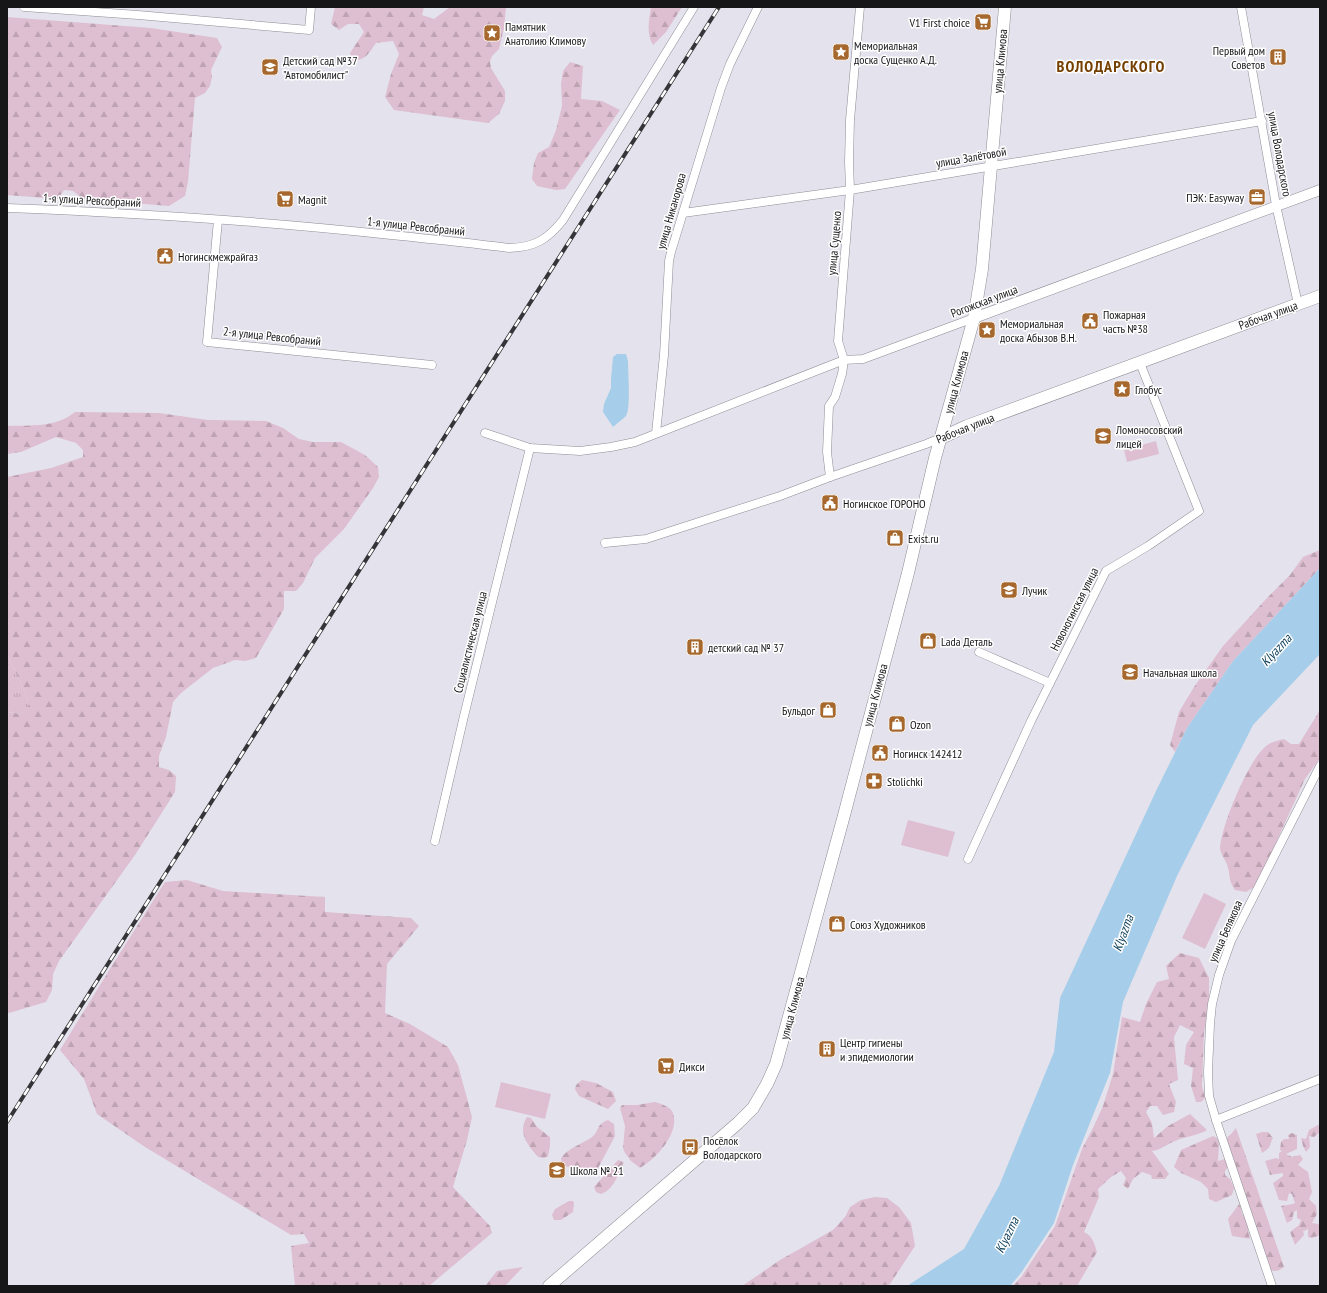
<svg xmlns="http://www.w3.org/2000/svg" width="1327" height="1293" viewBox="0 0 1327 1293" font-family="'PT Sans Narrow',sans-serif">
<defs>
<pattern id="grass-tufts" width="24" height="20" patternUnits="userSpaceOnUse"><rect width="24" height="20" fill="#debed1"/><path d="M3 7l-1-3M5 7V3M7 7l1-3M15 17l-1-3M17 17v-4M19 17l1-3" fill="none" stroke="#bea3b3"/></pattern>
<pattern id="forest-firs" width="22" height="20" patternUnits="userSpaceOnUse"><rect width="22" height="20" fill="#debed1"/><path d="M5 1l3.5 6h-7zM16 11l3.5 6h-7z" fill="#bea3b3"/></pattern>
</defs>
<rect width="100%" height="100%" fill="#e4e3ed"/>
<path fill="url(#grass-tufts)" d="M7 654C14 671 24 686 29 704L22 714 7 712Z"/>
<g fill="url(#forest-firs)">
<path d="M335 7H424L422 15 434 19 450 7H506L504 28 499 49 492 56 490 61 491 68 505 91V101L499 114 488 123 394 110 385 97 391 74 399 54 393 41 376 43C369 53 366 60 352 61L350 53 364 32 359 24H348L339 30 331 24Z"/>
<path d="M651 7H682L666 32 653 45C646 34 649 20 651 7Z"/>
<polygon points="7,17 151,28 217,38 222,47 211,70 212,77 210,86 205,93 195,98 188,182 185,196 169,206 83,199 73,191 64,190 58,199 7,195"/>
<polygon points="570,62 583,66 581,99 602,101 620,110 565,189 556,190 537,186 532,179 534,163 538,153 549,147 556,130 562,106 561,84 563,71"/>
<path d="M75 412 159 413 208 420 266 421 283 428 299 439 313 442H341L365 455 378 467 379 477 373 488 344 529 315 558 303 583 296 591H284V609L256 658 245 661 235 660 213 668 181 693 173 702 166 737 159 756V767L169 770 176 776 175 792 135 855 59 961 53 974 52 990 46 1002 9 1013 7 1012V712L22 714 29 704C24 686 14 671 7 654V477L51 468 83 457V450L76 443 56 437 21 452 7 454V426C31 425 55 428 75 412Z"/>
<polygon points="1320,550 1320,568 1233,661 1187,728 1175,752 1170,745 1179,712 1194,687 1223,646 1266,599 1290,575 1303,557"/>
<path d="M1320 710V758L1305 779 1256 886 1246 892 1235 890C1228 879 1231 879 1228 868 1227 861 1220 854 1220 848 1222 824 1246 767 1262 750 1268 743 1275 741 1284 739L1291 744H1299Z"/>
<polygon points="187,880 223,891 325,897 325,912 411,918 419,926 387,964 385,1013 410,1024 448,1047 458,1065 472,1117 467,1140 453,1187 490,1226 492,1233 429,1286 295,1286 291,1246 309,1243 304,1234 291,1235 145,1147 97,1114 84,1079 60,1050 113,964 165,882"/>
<path d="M1180 953 1199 958 1209 978V1000L1204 1033 1202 1086 1205 1098 1201 1102H1196L1191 1086 1193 1068 1184 1064 1186 1045 1194 1032 1180 1025 1174 1037 1178 1080 1169 1084 1176 1102 1174 1112 1163 1115 1157 1106H1150L1146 1112 1152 1123 1154 1138 1168 1126 1190 1114 1207 1130C1197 1136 1186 1136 1175 1141 1165 1145 1163 1149 1152 1151L1169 1174 1165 1179H1152L1151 1175 1142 1172 1133 1179 1128 1189 1123 1185 1126 1178 1121 1171 1111 1177 1098 1189 1099 1197 1084 1232C1093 1236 1094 1243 1097 1252L1077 1286H1013L1022 1276 1055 1226 1082 1149 1093 1128 1103 1106 1113 1074 1122 1017 1140 1022 1146 1004 1157 982 1169 979 1166 966Z"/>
<polygon points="582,1080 596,1083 613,1092 616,1101 608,1109 579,1096 575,1089 576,1085"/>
<path d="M655 1102C661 1104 670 1106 673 1113 680 1133 656 1159 640 1168L631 1161 625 1153 623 1148 625 1126 620 1108 622 1105H637Z"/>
<path d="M527 1117 531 1118 537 1127 550 1137V1146L548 1156 544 1158 538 1157C528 1145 517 1133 527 1117Z"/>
<path d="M608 1120 614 1124 615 1136 596 1172 591 1174 562 1165 561 1158C569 1147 581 1145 592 1137 599 1132 596 1124 608 1120Z"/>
<polygon points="1320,1124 1320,1132 1314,1137 1309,1136 1310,1147 1306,1152 1303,1146 1301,1138 1306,1139 1309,1130"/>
<path d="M1236 1128 1282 1261 1284 1267C1279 1271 1275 1272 1270 1270L1225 1140 1232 1133Z"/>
<path d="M1262 1132H1268L1273 1138C1268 1147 1273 1146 1262 1153L1256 1134Z"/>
<polygon points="1292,1133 1297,1135 1297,1149 1286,1154 1292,1157 1300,1155 1303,1159 1298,1165 1308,1172 1312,1192 1309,1199 1316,1206 1317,1214 1312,1223 1318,1224 1320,1225 1320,1235 1312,1238 1308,1237 1308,1229 1304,1231 1303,1230 1304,1235 1295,1245 1290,1232 1299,1225 1301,1220 1297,1218 1297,1210 1294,1212 1292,1220 1287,1223 1281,1206 1293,1204 1295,1203 1292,1194 1289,1193 1287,1201 1279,1200 1273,1183 1283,1176 1283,1173 1270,1175 1265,1161 1276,1158 1279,1159 1279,1153 1282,1151 1280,1150 1281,1142 1284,1139 1289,1139 1288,1135"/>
<polygon points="1213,1136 1217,1138 1219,1144 1218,1161 1225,1159 1228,1167 1225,1171 1225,1175 1230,1179 1234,1188 1232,1195 1216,1202 1209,1199 1208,1189 1201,1182 1181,1173 1174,1167 1181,1150"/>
<path d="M618 1160 624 1162C618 1174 614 1190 601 1194L596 1192 594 1187Z"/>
<polygon points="875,1197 887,1198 899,1207 911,1223 915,1246 890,1284 887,1286 742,1286 780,1260 833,1230 845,1217 850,1207 861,1200"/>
<polygon points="569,1201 573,1201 574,1203 573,1212 561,1220 554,1220 552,1215 555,1209"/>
<polygon points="1240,1203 1242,1214 1246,1217 1248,1224 1248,1231 1250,1239 1232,1236 1228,1219"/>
<polygon points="523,1267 505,1286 485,1286 497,1271"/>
</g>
<g fill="#debed1">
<polygon points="1156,441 1159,454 1127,462 1124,450"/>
<polygon points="908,820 955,832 948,857 901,845"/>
<polygon points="1204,893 1226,904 1205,949 1182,938"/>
<polygon points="501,1082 551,1094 545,1119 495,1107"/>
</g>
<g fill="#a6cde9">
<path d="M617 354H626L628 361C628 372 631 409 626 416 622 420 617 423 613 427L603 412 604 404 611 388V379L613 357Z"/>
<polygon points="1320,568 1320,654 1253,725 1177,876 1123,1002 1110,1073 1073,1165 1054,1223 1021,1273 1010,1286 907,1286 964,1249 999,1186 1054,1052 1060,998 1156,791 1187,728 1233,661"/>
</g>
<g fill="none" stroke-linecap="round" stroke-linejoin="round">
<defs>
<g id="minor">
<polyline points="24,7 138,15 309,30 311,7"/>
<polyline points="1241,7 1276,205 1298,304"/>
<path d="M7 208C135 213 264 221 391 235 431 239 470 243 509 248 535 247 547 240 563 220L694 7"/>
<polyline points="683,213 850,190 1262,121"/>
<polyline points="218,220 207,342 432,365"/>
<polyline points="485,433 530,448 580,451 611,447 635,442 844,360 863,359 974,318"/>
<polyline points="656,433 664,355 669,261 671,252 721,88 730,64 758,7"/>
<polyline points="830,477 827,452 829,406 835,397 842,374 844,360 838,341 850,190 849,162 850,120 860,7"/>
<polyline points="605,543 646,539 780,496 830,477 926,444 941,438"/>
<polyline points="979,652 1050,683"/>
<polyline points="435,841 464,716 530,448"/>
<polyline points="968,859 1031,721 1106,571 1148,546 1199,511 1140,363"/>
<polyline points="1216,1120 1320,1079"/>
<polyline points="1272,1286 1216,1120 1209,1096 1208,1072 1210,1024 1212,1004 1219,975 1231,941 1320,766"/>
</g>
<polyline id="tertiary" points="974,318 1320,190"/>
<g id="secondary">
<polyline points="941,438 967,426 1320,296"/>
<polyline points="549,1286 738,1123 753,1108 767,1084 776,1064 843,819 908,573 935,458 974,318 982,269 1005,7"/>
</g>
</defs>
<use href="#minor" stroke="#8d8c95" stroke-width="9"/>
<use href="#tertiary" stroke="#8d8c95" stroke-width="11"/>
<use href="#secondary" stroke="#8d8c95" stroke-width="13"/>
<use href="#minor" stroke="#fff" stroke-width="8"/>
<use href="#tertiary" stroke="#fff" stroke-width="10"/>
<use href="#secondary" stroke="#fff" stroke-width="12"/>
<defs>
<polyline id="rail" points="7,1122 719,7"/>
</defs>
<use href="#rail" stroke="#353539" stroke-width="4"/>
<use href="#rail" stroke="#fff" stroke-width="2.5" stroke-dasharray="8" stroke-linecap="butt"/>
</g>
<defs>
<symbol id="supermarket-square" viewBox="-11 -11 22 22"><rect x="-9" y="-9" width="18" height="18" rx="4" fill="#a6682d" stroke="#fff"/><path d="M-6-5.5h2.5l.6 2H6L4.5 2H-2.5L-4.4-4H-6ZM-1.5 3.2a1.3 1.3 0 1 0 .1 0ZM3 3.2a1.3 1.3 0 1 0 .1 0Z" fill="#fff"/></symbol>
<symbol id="sight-square" viewBox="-11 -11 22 22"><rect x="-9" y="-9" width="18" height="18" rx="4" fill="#a6682d" stroke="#fff"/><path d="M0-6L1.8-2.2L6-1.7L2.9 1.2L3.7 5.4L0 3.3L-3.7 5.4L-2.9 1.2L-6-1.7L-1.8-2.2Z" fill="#fff"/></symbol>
<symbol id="building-square" viewBox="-11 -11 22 22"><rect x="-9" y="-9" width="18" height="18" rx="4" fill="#a6682d" stroke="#fff"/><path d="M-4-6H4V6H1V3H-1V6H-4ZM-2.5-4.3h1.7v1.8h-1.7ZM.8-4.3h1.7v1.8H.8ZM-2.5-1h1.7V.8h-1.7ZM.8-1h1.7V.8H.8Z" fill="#fff"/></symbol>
<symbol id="school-square" viewBox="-11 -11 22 22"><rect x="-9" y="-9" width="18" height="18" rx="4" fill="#a6682d" stroke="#fff"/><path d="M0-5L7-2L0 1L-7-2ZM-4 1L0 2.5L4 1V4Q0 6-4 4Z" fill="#fff"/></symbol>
<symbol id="office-square" viewBox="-11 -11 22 22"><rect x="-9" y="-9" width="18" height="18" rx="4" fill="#a6682d" stroke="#fff"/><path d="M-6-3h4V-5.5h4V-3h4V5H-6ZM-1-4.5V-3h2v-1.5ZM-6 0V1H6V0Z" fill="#fff"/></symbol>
<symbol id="civic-square" viewBox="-11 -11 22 22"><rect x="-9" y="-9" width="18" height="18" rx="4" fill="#a6682d" stroke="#fff"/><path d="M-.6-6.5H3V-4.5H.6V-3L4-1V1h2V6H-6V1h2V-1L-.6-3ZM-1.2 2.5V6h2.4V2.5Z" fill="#fff"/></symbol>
<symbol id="shop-square" viewBox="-11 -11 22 22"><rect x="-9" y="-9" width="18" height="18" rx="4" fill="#a6682d" stroke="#fff"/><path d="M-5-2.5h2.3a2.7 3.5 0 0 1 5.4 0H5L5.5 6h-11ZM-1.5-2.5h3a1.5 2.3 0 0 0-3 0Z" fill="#fff"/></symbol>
<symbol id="pharmacy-square" viewBox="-11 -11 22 22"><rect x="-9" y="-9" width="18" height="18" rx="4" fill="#a6682d" stroke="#fff"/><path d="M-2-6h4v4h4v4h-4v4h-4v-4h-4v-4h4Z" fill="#fff"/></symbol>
<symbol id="bus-square" viewBox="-11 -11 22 22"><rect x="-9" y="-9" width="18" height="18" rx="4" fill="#a6682d" stroke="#fff"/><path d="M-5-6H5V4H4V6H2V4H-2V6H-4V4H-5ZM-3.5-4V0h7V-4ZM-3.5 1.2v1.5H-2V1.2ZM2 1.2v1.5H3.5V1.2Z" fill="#fff"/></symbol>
</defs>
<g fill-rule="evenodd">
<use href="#supermarket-square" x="973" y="12" width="20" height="20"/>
<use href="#sight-square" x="482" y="23" width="20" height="20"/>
<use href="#sight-square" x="831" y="42" width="20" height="20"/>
<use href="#building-square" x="1268" y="47" width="20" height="20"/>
<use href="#school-square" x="260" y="57" width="20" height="20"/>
<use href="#office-square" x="1247" y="187" width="20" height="20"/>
<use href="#supermarket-square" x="275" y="189" width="20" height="20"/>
<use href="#civic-square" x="155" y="246" width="20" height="20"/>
<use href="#civic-square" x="1080" y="311" width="20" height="20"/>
<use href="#sight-square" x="977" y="320" width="20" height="20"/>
<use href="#sight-square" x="1112" y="379" width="20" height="20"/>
<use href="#school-square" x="1093" y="426" width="20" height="20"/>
<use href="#civic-square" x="820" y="493" width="20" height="20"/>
<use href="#shop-square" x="885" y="528" width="20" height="20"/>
<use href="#school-square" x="999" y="580" width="20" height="20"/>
<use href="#shop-square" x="918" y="631" width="20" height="20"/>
<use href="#building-square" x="685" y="637" width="20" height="20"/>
<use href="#school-square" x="1120" y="662" width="20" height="20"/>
<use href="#shop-square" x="818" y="700" width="20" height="20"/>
<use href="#shop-square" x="887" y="714" width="20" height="20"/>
<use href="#civic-square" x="870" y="743" width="20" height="20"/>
<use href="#pharmacy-square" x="864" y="771" width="20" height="20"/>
<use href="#shop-square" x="827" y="914" width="20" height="20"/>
<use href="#building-square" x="817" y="1039" width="20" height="20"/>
<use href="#supermarket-square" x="656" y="1056" width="20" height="20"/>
<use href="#bus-square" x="680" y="1137" width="20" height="20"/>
<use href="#school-square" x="547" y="1160" width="20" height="20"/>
</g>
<g text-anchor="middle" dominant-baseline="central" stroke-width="3" stroke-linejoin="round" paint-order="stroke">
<g font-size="12" fill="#161619" stroke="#fff" text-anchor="start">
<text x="970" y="22" text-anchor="end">V1 First choice</text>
<text x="505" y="26">Памятник<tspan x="505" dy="14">Анатолию Климову</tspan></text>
<text x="854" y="45">Мемориальная<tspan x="854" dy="14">доска Сущенко А.Д.</tspan></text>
<text x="1265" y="50" text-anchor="end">Первый дом<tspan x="1265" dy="14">Советов</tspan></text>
<text x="283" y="60">Детский сад №37<tspan x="283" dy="14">"Автомобилист"</tspan></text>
<text x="1244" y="197" text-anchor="end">ПЭК: Easyway</text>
<text x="298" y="199">Magnit</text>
<text x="178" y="256">Ногинскмежрайгаз</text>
<text x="1103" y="314">Пожарная<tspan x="1103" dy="14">часть №38</tspan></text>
<text x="1000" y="323">Мемориальная<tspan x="1000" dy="14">доска Абызов В.Н.</tspan></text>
<text x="1135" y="389">Глобус</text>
<text x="1116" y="429">Ломоносовский<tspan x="1116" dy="14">лицей</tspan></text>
<text x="843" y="503">Ногинское ГОРОНО</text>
<text x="908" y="538">Exist.ru</text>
<text x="1022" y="590">Лучик</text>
<text x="941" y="641">Lada Деталь</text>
<text x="708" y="647">детский сад № 37</text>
<text x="1143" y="672">Начальная школа</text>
<text x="815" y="710" text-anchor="end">Бульдог</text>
<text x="910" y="724">Ozon</text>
<text x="893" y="753">Ногинск 142412</text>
<text x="887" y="781">Stolichki</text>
<text x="850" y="924">Союз Художников</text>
<text x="840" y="1042">Центр гигиены<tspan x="840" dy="14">и эпидемиологии</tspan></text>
<text x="679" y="1066">Дикси</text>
<text x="703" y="1140">Посёлок<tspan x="703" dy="14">Володарского</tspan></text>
<text x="570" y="1170">Школа № 21</text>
</g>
<g font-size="12" fill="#161619" stroke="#fff">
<text transform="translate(1000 61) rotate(-85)">улица Климова</text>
<text transform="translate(1280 154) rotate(80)">улица Володарского</text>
<text transform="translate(971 157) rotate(-10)">улица Залётовой</text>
<text transform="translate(92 200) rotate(3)">1-я улица Ревсобраний</text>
<text transform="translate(671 211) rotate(-74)">улица Никанорова</text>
<text transform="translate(416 226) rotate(6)">1-я улица Ревсобраний</text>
<text transform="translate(834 243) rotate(-85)">улица Сущенко</text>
<text transform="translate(984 301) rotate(-21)">Рогожская улица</text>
<text transform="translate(1268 315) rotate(-20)">Рабочая улица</text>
<text transform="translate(272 336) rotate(6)">2-я улица Ревсобраний</text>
<text transform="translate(956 382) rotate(-75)">улица Климова</text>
<text transform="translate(965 428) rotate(-22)">Рабочая улица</text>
<text transform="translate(1074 609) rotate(-63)">Новоногинская улица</text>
<text transform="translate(470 642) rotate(-76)">Социалистическая улица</text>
<text transform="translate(875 695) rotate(-75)">улица Климова</text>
<text transform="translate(1225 931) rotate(-66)">улица Белякова</text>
<text transform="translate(792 1008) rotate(-75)">улица Климова</text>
</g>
<g font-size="13" font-style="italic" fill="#0f405c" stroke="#fff">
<text transform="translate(1276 650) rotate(-47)">Klyazma</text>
<text transform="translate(1123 933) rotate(-70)">Klyazma</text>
<text transform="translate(1007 1235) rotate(-64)">Klyazma</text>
</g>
<g font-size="16" font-weight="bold" letter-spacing="1" fill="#753f00" stroke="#fff">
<text x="1111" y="66">ВОЛОДАРСКОГО</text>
</g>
</g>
<rect width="1327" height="1293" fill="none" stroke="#161619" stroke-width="16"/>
</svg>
